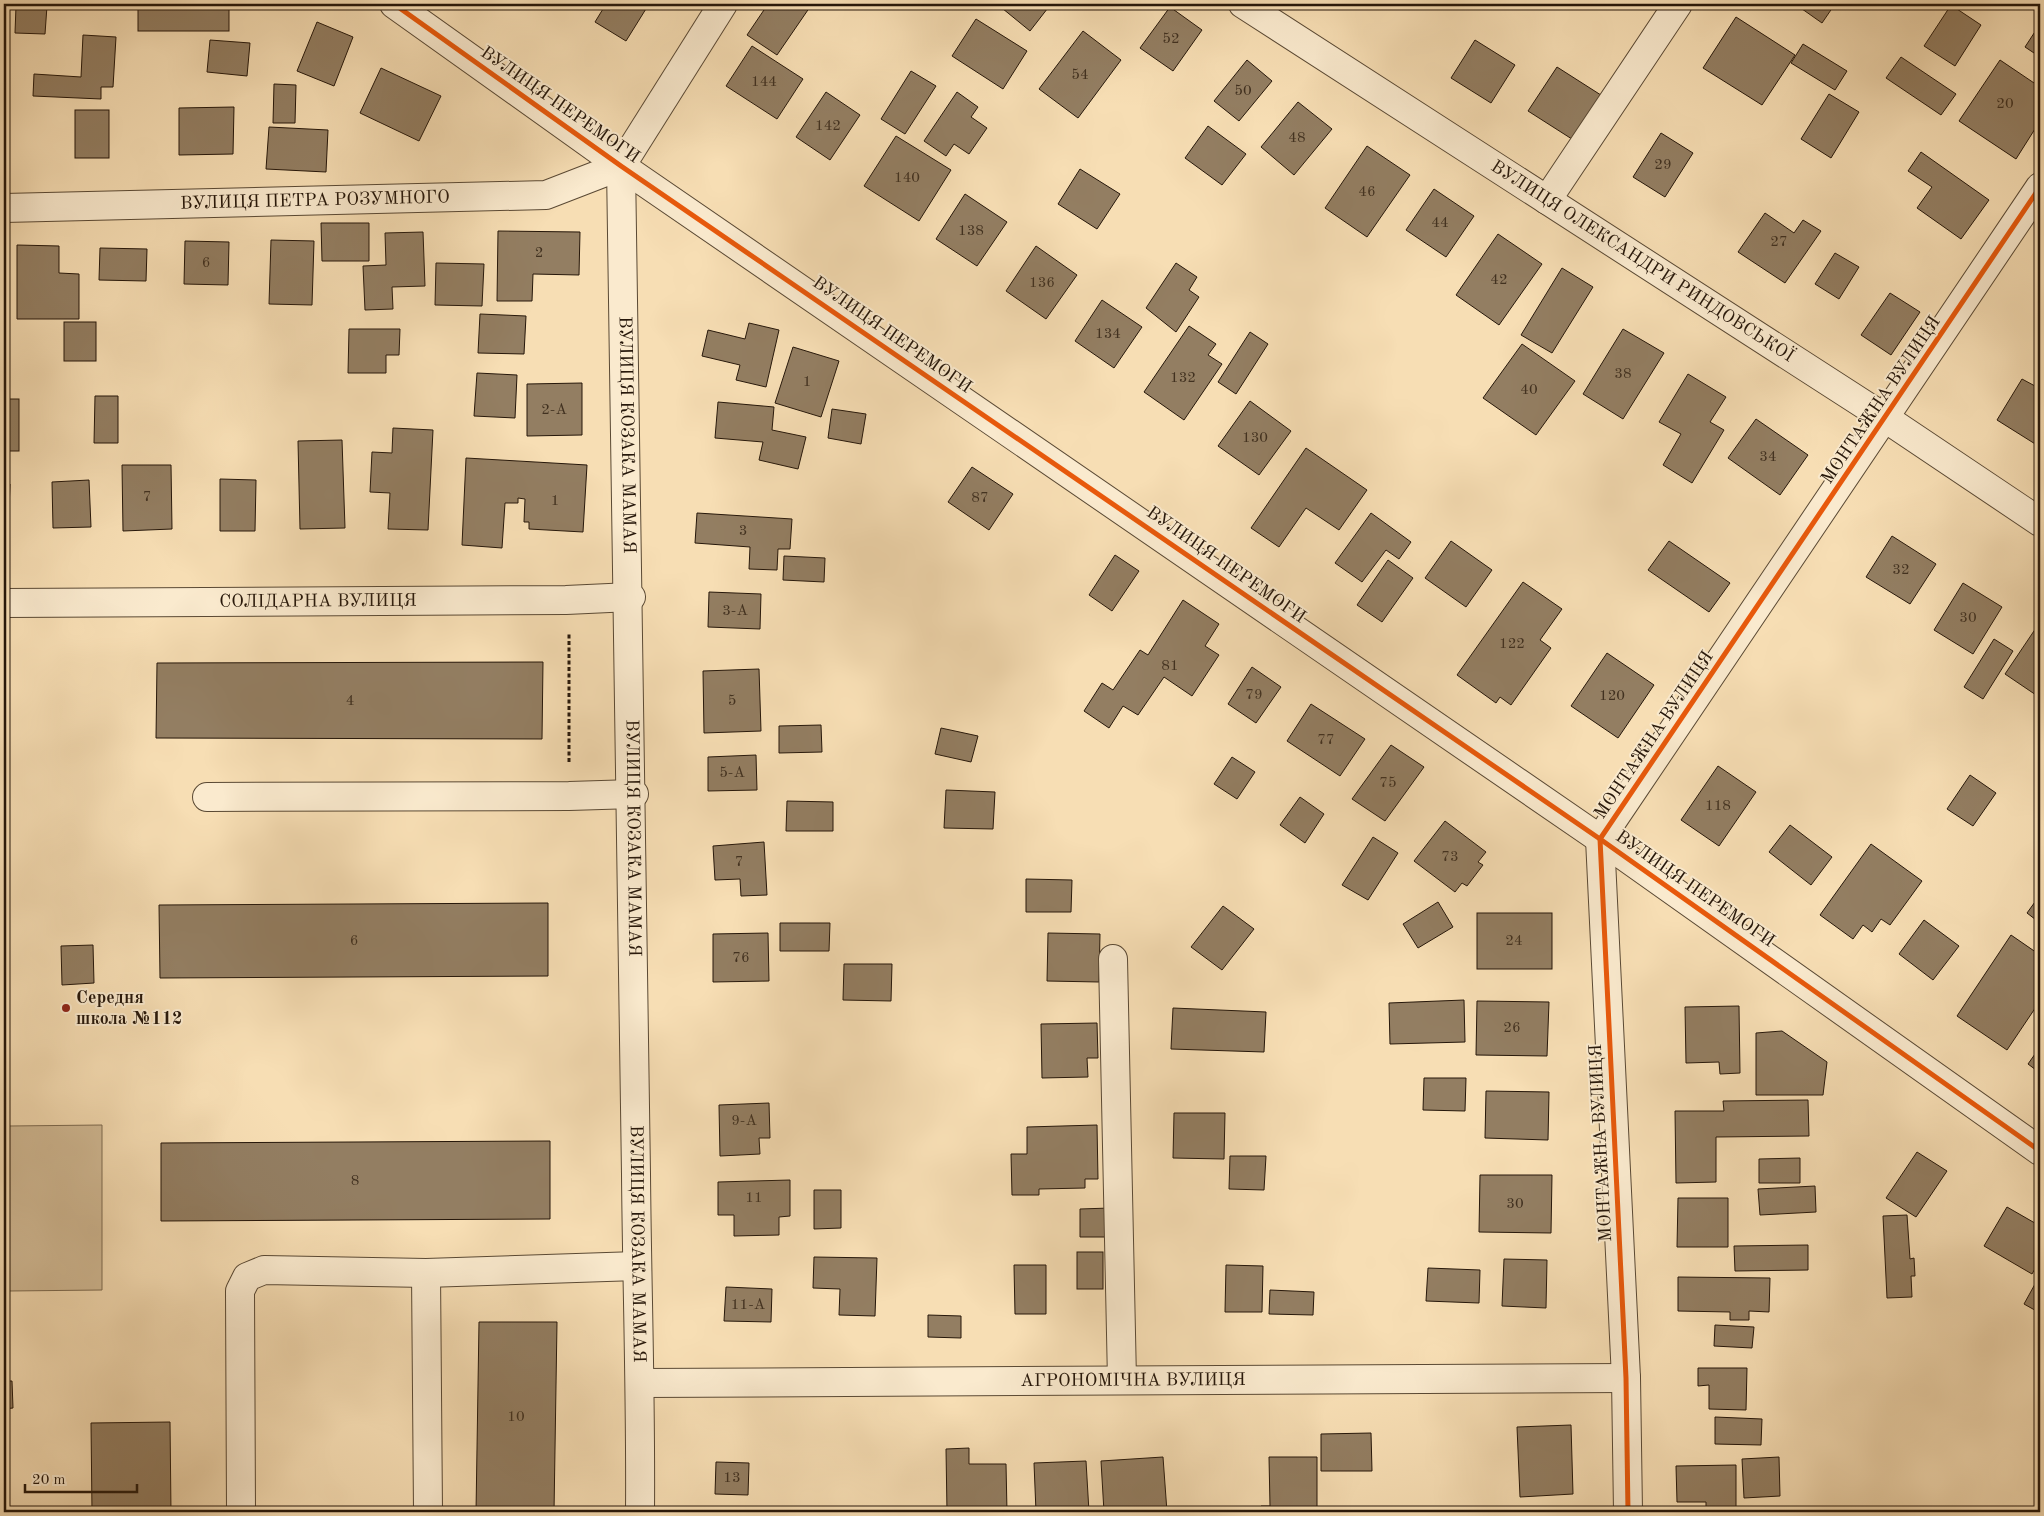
<svg xmlns="http://www.w3.org/2000/svg" width="2044" height="1516" viewBox="0 0 2044 1516" font-family="'Old Standard TT',serif">
<rect width="100%" height="100%" fill="#f7deb4"/>
<filter id="stains"><feTurbulence type="fractalNoise" baseFrequency=".004" numOctaves="4"/><feColorMatrix values="0 0 0 0 .2 0 0 0 0 .09 0 0 0 0 .02 0 0 0 .5 -.17"/></filter>
<radialGradient id="worn" r=".72"><stop offset=".6" stop-color="#630" stop-opacity="0"/><stop offset="1" stop-color="#630" stop-opacity=".3"/></radialGradient>
<polygon fill="#d3bc97" stroke="#7c6a50" points="102,1125 102,1290 9,1291 9,1126"/>
<g fill="#937e62" stroke="#26170a">
<polygon points="8,4 94,4 94,8 47,6 45,34 15,33 16,6"/>
<rect x="138" y="4" width="91" height="27"/>
<polygon points="606,4 649,4 626,41 595,22"/>
<polygon points="768,4 812,4 777,55 747,35"/>
<polygon points="997,4 1051,4 1030,31"/>
<polygon points="1795,4 1835,4 1822,23"/>
<polygon points="1951,5 1981,25 1955,66 1924,46"/>
<polygon points="1170,7 1202,30 1173,71 1140,48"/>
<polygon points="1736,17 1795,55 1762,105 1703,68"/>
<polygon points="976,19 1027,51 1003,89 952,56"/>
<polygon points="317,22 353,37 334,86 297,71"/>
<polygon points="2040,24 2040,57 2025,47"/>
<polygon points="1083,31 1121,60 1078,118 1039,89"/>
<polygon points="83,35 116,37 113,87 101,87 101,99 33,96 34,74 81,77"/>
<polygon points="210,40 250,43 247,76 207,72"/>
<polygon points="1475,40 1515,65 1491,103 1451,78"/>
<polygon points="1803,44 1847,71 1835,90 1791,63"/>
<polygon points="752,46 803,79 777,119 726,86"/>
<polygon points="1901,57 1956,94 1941,115 1886,78"/>
<polygon points="1247,60 1272,81 1239,121 1214,101"/>
<polygon points="2000,60 2040,87 2040,121 2016,159 1959,121"/>
<polygon points="1557,67 1604,97 1575,141 1528,111"/>
<polygon points="381,68 441,96 419,141 360,113"/>
<polygon points="911,71 936,86 905,134 881,119"/>
<polygon points="274,84 296,85 295,123 273,123"/>
<polygon points="826,92 860,115 830,160 796,137"/>
<polygon points="957,92 978,107 971,117 987,128 969,154 954,144 946,156 924,141"/>
<polygon points="1829,94 1859,112 1831,158 1801,139"/>
<polygon points="1298,102 1332,129 1294,175 1261,147"/>
<polygon points="234,107 233,154 179,155 179,108"/>
<rect x="75" y="110" width="34" height="48"/>
<polygon points="1208,126 1246,154 1222,185 1185,158"/>
<polygon points="269,127 328,130 326,172 266,169"/>
<polygon points="1661,133 1693,153 1665,197 1633,177"/>
<polygon points="896,136 951,170 919,221 864,186"/>
<polygon points="1367,146 1410,175 1367,237 1325,208"/>
<polygon points="1921,152 1989,200 1961,239 1917,208 1932,187 1908,171"/>
<polygon points="1080,169 1120,194 1097,229 1058,204"/>
<polygon points="1434,189 1474,216 1446,257 1406,230"/>
<polygon points="965,194 1007,222 977,266 936,239"/>
<polygon points="1765,213 1794,233 1803,220 1821,231 1785,283 1738,252"/>
<polygon points="321,223 369,223 369,261 322,261"/>
<polygon points="498,231 580,232 579,275 533,274 532,301 497,301"/>
<polygon points="423,232 425,286 392,287 393,309 365,310 363,266 386,265 385,233"/>
<polygon points="1498,234 1542,264 1499,325 1456,295"/>
<polygon points="271,240 314,241 312,305 269,304"/>
<polygon points="185,241 229,242 228,285 184,284"/>
<polygon points="17,245 59,246 59,273 79,274 79,319 17,319"/>
<polygon points="1036,246 1077,275 1046,319 1006,291"/>
<polygon points="100,248 147,249 146,281 99,280"/>
<polygon points="1835,253 1859,267 1839,299 1815,284"/>
<polygon points="436,263 484,264 482,306 435,305"/>
<polygon points="1176,263 1197,277 1189,290 1199,297 1176,332 1146,308"/>
<polygon points="1562,268 1593,287 1552,353 1521,335"/>
<polygon points="1890,293 1920,312 1891,355 1861,335"/>
<polygon points="1102,300 1142,327 1114,368 1075,341"/>
<polygon points="480,314 526,316 524,354 478,353"/>
<rect x="64" y="322" width="32" height="39"/>
<polygon points="749,323 779,330 766,387 736,380 740,365 702,356 708,330 745,339"/>
<polygon points="1189,326 1216,344 1208,355 1222,364 1184,420 1144,392"/>
<polygon points="349,329 400,329 399,355 386,355 386,373 348,373"/>
<polygon points="1623,329 1664,353 1623,419 1583,394"/>
<polygon points="1250,332 1268,344 1236,394 1218,382"/>
<polygon points="1522,344 1575,381 1536,435 1483,398"/>
<polygon points="793,347 839,361 821,417 775,403"/>
<polygon points="477,373 517,375 515,418 474,416"/>
<polygon points="1688,374 1726,397 1710,422 1724,430 1692,483 1663,465 1681,434 1659,422"/>
<polygon points="2040,378 2040,447 1997,420 2022,379 2035,386"/>
<polygon points="582,383 582,435 527,436 527,384"/>
<polygon points="95,396 118,396 118,443 94,443"/>
<rect x="4" y="399" width="15" height="52"/>
<polygon points="1250,401 1291,431 1259,475 1218,446"/>
<polygon points="718,402 774,407 772,430 806,437 798,469 759,460 763,442 715,438"/>
<polygon points="832,409 866,414 861,444 828,438"/>
<polygon points="1756,419 1808,455 1780,495 1728,458"/>
<polygon points="393,428 433,430 428,530 388,529 390,493 370,492 372,452 392,453"/>
<polygon points="342,440 345,528 300,529 298,441"/>
<polygon points="1306,448 1367,490 1339,530 1306,508 1279,547 1251,528"/>
<polygon points="466,458 587,465 583,532 529,529 529,522 524,522 525,499 518,498 518,503 505,503 502,548 462,545"/>
<polygon points="122,465 171,465 172,529 123,531"/>
<polygon points="972,467 1013,494 989,530 948,502"/>
<polygon points="220,479 256,480 255,531 220,531"/>
<polygon points="89,480 91,527 53,528 52,482"/>
<polygon points="4,484 10,484 9,510 4,510"/>
<polygon points="697,513 792,519 790,549 778,549 777,570 749,569 750,547 695,543"/>
<polygon points="1371,513 1411,542 1399,559 1386,550 1362,582 1335,563"/>
<polygon points="1892,536 1936,564 1910,604 1866,577"/>
<polygon points="1451,541 1492,570 1466,607 1425,578"/>
<polygon points="1669,541 1730,583 1709,612 1648,570"/>
<polygon points="1115,555 1139,571 1112,611 1089,595"/>
<polygon points="784,556 825,558 824,582 783,580"/>
<polygon points="1388,560 1413,578 1382,622 1357,605"/>
<polygon points="1523,582 1562,609 1540,640 1551,648 1511,705 1500,697 1496,703 1457,675"/>
<polygon points="1963,583 2002,607 1973,654 1934,630"/>
<polygon points="709,592 761,594 760,629 708,627"/>
<polygon points="1183,600 1219,624 1205,646 1219,655 1192,696 1164,677 1138,715 1123,706 1109,728 1084,711 1102,683 1113,690 1140,650 1148,655"/>
<polygon points="2036,628 2040,631 2040,689 2036,695 2005,674"/>
<polygon points="1994,639 2013,651 1983,699 1964,687"/>
<polygon points="1607,653 1654,685 1618,738 1571,706"/>
<polygon points="543,662 542,739 156,738 157,663"/>
<polygon points="1252,667 1281,687 1256,723 1228,704"/>
<polygon points="759,669 761,731 704,733 703,671"/>
<polygon points="1311,704 1365,739 1340,776 1287,741"/>
<polygon points="821,725 822,752 779,753 779,726"/>
<polygon points="941,728 978,736 971,762 935,754"/>
<polygon points="1391,745 1424,767 1385,821 1352,799"/>
<polygon points="756,755 757,790 708,791 708,757"/>
<polygon points="1232,757 1255,772 1237,799 1214,784"/>
<polygon points="1718,766 1756,792 1719,846 1681,820"/>
<polygon points="1970,775 1996,793 1973,826 1947,809"/>
<polygon points="946,790 995,792 993,829 944,828"/>
<polygon points="1300,797 1324,814 1305,843 1280,825"/>
<polygon points="787,801 833,802 833,831 786,831"/>
<polygon points="1445,821 1486,852 1478,862 1483,865 1467,886 1462,883 1455,892 1414,861"/>
<polygon points="1790,825 1832,857 1811,885 1769,852"/>
<polygon points="1373,837 1398,853 1368,900 1342,885"/>
<polygon points="764,842 767,895 741,896 740,879 715,880 713,846"/>
<polygon points="1871,844 1922,881 1890,925 1881,919 1872,932 1863,925 1853,939 1820,915"/>
<polygon points="1026,879 1072,880 1071,912 1026,912"/>
<polygon points="2040,895 2040,923 2027,913"/>
<polygon points="1438,902 1453,927 1418,948 1403,924"/>
<polygon points="548,903 548,976 160,978 159,905"/>
<polygon points="1223,906 1254,929 1222,970 1191,947"/>
<rect x="1477" y="913" width="75" height="56"/>
<polygon points="1924,920 1959,946 1933,980 1899,954"/>
<polygon points="780,923 830,923 829,951 780,951"/>
<polygon points="768,933 769,981 713,982 713,934"/>
<polygon points="1048,933 1100,934 1099,982 1047,981"/>
<polygon points="2011,935 2040,955 2040,1001 2007,1050 1957,1016"/>
<polygon points="93,945 94,983 62,985 61,946"/>
<polygon points="844,964 892,964 891,1001 843,1000"/>
<polygon points="1464,1000 1465,1042 1390,1044 1389,1003"/>
<polygon points="1477,1001 1549,1002 1547,1056 1476,1055"/>
<polygon points="1739,1006 1740,1073 1720,1074 1719,1062 1686,1063 1685,1007"/>
<polygon points="1173,1008 1266,1012 1264,1052 1171,1049"/>
<polygon points="1097,1023 1098,1058 1087,1058 1088,1077 1042,1078 1041,1024"/>
<polygon points="1782,1031 1827,1062 1823,1095 1756,1095 1756,1033"/>
<polygon points="2040,1047 2040,1073 2028,1064"/>
<polygon points="1424,1078 1466,1078 1465,1111 1423,1110"/>
<polygon points="1486,1091 1549,1092 1548,1140 1485,1138"/>
<polygon points="1808,1100 1809,1136 1716,1137 1716,1182 1676,1183 1675,1111 1724,1111 1723,1101"/>
<polygon points="769,1103 770,1138 759,1138 760,1154 720,1156 719,1105"/>
<polygon points="1174,1113 1225,1113 1224,1159 1173,1158"/>
<polygon points="1097,1125 1098,1179 1085,1179 1085,1188 1039,1189 1039,1195 1012,1195 1011,1154 1027,1154 1027,1127"/>
<polygon points="550,1141 550,1219 161,1221 161,1143"/>
<polygon points="1917,1152 1947,1171 1916,1217 1886,1198"/>
<polygon points="1230,1156 1266,1156 1264,1190 1229,1189"/>
<polygon points="1800,1158 1800,1183 1759,1183 1759,1159"/>
<polygon points="1480,1175 1552,1175 1551,1233 1479,1232"/>
<polygon points="790,1180 790,1216 779,1217 779,1235 734,1236 734,1215 718,1215 718,1182"/>
<polygon points="1815,1186 1816,1212 1760,1215 1758,1189"/>
<polygon points="814,1190 841,1190 841,1228 814,1229"/>
<polygon points="1678,1198 1728,1198 1728,1247 1677,1247"/>
<polygon points="2007,1207 2040,1226 2040,1260 2032,1274 1984,1246"/>
<polygon points="1110,1208 1111,1237 1080,1237 1080,1209"/>
<polygon points="1907,1215 1910,1259 1914,1258 1915,1276 1911,1276 1912,1297 1887,1298 1883,1216"/>
<polygon points="1808,1245 1808,1270 1735,1271 1734,1246"/>
<rect x="1077" y="1252" width="26" height="37"/>
<polygon points="814,1257 877,1258 875,1316 839,1315 840,1289 813,1288"/>
<polygon points="1504,1259 1547,1260 1546,1308 1502,1306"/>
<polygon points="1014,1265 1046,1265 1046,1314 1015,1314"/>
<polygon points="1226,1265 1263,1266 1262,1312 1225,1312"/>
<polygon points="1428,1268 1480,1270 1479,1303 1426,1301"/>
<polygon points="2040,1275 2040,1313 2024,1304"/>
<polygon points="1678,1277 1770,1278 1769,1312 1749,1311 1749,1320 1730,1320 1730,1312 1678,1311"/>
<polygon points="726,1287 772,1289 771,1322 724,1321"/>
<polygon points="1270,1290 1314,1292 1313,1315 1269,1314"/>
<polygon points="928,1315 961,1316 961,1338 928,1337"/>
<polygon points="479,1322 557,1322 554,1512 476,1512"/>
<polygon points="1715,1325 1754,1327 1752,1348 1714,1346"/>
<polygon points="1698,1368 1747,1368 1746,1410 1709,1409 1709,1385 1698,1386"/>
<polygon points="4,1381 12,1381 13,1408 4,1409"/>
<polygon points="1715,1417 1762,1419 1761,1445 1715,1444"/>
<polygon points="170,1422 171,1512 92,1512 91,1423"/>
<polygon points="1571,1425 1573,1494 1520,1497 1517,1427"/>
<polygon points="1371,1433 1372,1471 1321,1471 1321,1434"/>
<polygon points="969,1448 969,1464 1006,1464 1007,1512 947,1512 946,1449"/>
<polygon points="1163,1457 1167,1512 1104,1512 1101,1461"/>
<polygon points="1269,1457 1317,1457 1317,1510 1261,1512 1261,1506 1270,1506"/>
<polygon points="1779,1457 1780,1496 1744,1498 1742,1459"/>
<polygon points="1086,1461 1089,1512 1036,1512 1034,1463"/>
<polygon points="716,1462 749,1463 748,1495 715,1494"/>
<polygon points="1736,1465 1736,1512 1706,1512 1706,1502 1677,1502 1676,1466"/>
</g>
<g fill="none" stroke-linecap="round" stroke-linejoin="round">
<defs>
<g id="minor">
<polyline points="394,4 621,166 1600,839 2040,1151"/>
<path id="s1" d="M1243 4 1885 418 2040 522"/>
<path id="s2" d="M621 166C629 502 634 838 636 1174 637 1287 641 1399 640 1512"/>
<polyline points="621,166 723,4"/>
<polyline points="1547,200 1678,4"/>
<path id="s3" d="M4 208 546 195 621 166"/>
<path id="s4" d="M4 603 566 600 631 597"/>
<polyline points="207,797 569,796 634,794"/>
<polyline points="1113,959 1122,1380"/>
<polyline points="426,1273 428,1512"/>
<path id="s5" d="M641 1383 1626 1378"/>
<polyline points="241,1512 240,1291 247,1277 264,1270 426,1273 637,1266"/>
<polyline points="1628,1512 1626,1378 1600,839 2040,187"/>
</g>
</defs>
<use href="#minor" stroke="#5a4934" stroke-width="30"/>
<polyline stroke="#26170a" stroke-width="3" stroke-dasharray="4 2.5" stroke-linecap="butt" points="569,762 569,633"/>
<use href="#minor" stroke="#faeace" stroke-width="28"/>
<defs>
<g id="cycleway">
<polyline points="394,4 621,166 1600,839 2040,1151"/>
<polyline points="1628,1512 1626,1378 1600,839 2040,187"/>
</g>
</defs>
<use href="#cycleway" stroke="#faeace" stroke-width="8"/>
<use href="#cycleway" stroke="#e8590c" stroke-width="5"/>
</g>
<circle fill="#8f2418" stroke="#faeace" stroke-width="2" cx="66" cy="1008" r="5"/>
<g text-anchor="middle" dominant-baseline="central" stroke-width="4" stroke-linejoin="round" paint-order="stroke">
<g font-size="15" fill="#413120">
<text x="1171" y="39">52</text>
<text x="1080" y="75">54</text>
<text x="764" y="82">144</text>
<text x="1243" y="91">50</text>
<text x="2005" y="104">20</text>
<text x="828" y="126">142</text>
<text x="1297" y="138">48</text>
<text x="1663" y="165">29</text>
<text x="907" y="178">140</text>
<text x="1367" y="192">46</text>
<text x="1440" y="223">44</text>
<text x="971" y="231">138</text>
<text x="1779" y="242">27</text>
<text x="539" y="253">2</text>
<text x="206" y="263">6</text>
<text x="1499" y="280">42</text>
<text x="1042" y="283">136</text>
<text x="1108" y="334">134</text>
<text x="1623" y="374">38</text>
<text x="1183" y="378">132</text>
<text x="807" y="382">1</text>
<text x="1529" y="390">40</text>
<text x="554" y="410">2-А</text>
<text x="1255" y="438">130</text>
<text x="1768" y="457">34</text>
<text x="147" y="497">7</text>
<text x="980" y="498">87</text>
<text x="555" y="501">1</text>
<text x="743" y="531">3</text>
<text x="1901" y="570">32</text>
<text x="735" y="611">3-А</text>
<text x="1968" y="618">30</text>
<text x="1512" y="644">122</text>
<text x="1170" y="666">81</text>
<text x="1254" y="695">79</text>
<text x="1612" y="696">120</text>
<text x="350" y="701">4</text>
<text x="732" y="701">5</text>
<text x="1326" y="740">77</text>
<text x="732" y="773">5-А</text>
<text x="1388" y="783">75</text>
<text x="1718" y="806">118</text>
<text x="1450" y="857">73</text>
<text x="739" y="862">7</text>
<text x="354" y="941">6</text>
<text x="1514" y="941">24</text>
<text x="741" y="958">76</text>
<text x="1512" y="1028">26</text>
<text x="744" y="1121">9-А</text>
<text x="355" y="1181">8</text>
<text x="754" y="1198">11</text>
<text x="1515" y="1204">30</text>
<text x="748" y="1305">11-А</text>
<text x="516" y="1417">10</text>
<text x="732" y="1478">13</text>
</g>
<g font-size="18" fill="#26170a" stroke="#faeace">
<text transform="translate(560 105) rotate(35)">ВУЛИЦЯ ПЕРЕМОГИ</text>
<text stroke="none"><textPath href="#s3" startOffset="311">ВУЛИЦЯ ПЕТРА РОЗУМНОГО</textPath></text>
<text stroke="none"><textPath href="#s1" startOffset="475">ВУЛИЦЯ ОЛЕКСАНДРИ РИНДОВСЬКОЇ</textPath></text>
<text transform="translate(892 335) rotate(35)">ВУЛИЦЯ ПЕРЕМОГИ</text>
<text transform="translate(1881 400) rotate(-56)">МОНТАЖНА ВУЛИЦЯ</text>
<text stroke="none"><textPath href="#s2" startOffset="269">ВУЛИЦЯ КОЗАКА МАМАЯ</textPath></text>
<text transform="translate(1226 565) rotate(35)">ВУЛИЦЯ ПЕРЕМОГИ</text>
<text stroke="none"><textPath href="#s4" startOffset="314">СОЛІДАРНА ВУЛИЦЯ</textPath></text>
<text transform="translate(1654 735) rotate(-56)">МОНТАЖНА ВУЛИЦЯ</text>
<text stroke="none"><textPath href="#s2" startOffset="672">ВУЛИЦЯ КОЗАКА МАМАЯ</textPath></text>
<text transform="translate(1695 889) rotate(35)">ВУЛИЦЯ ПЕРЕМОГИ</text>
<text transform="translate(1601 1143) rotate(-93)">МОНТАЖНА ВУЛИЦЯ</text>
<text stroke="none"><textPath href="#s2" startOffset="1078">ВУЛИЦЯ КОЗАКА МАМАЯ</textPath></text>
<text stroke="none"><textPath href="#s5" startOffset="492">АГРОНОМІЧНА ВУЛИЦЯ</textPath></text>
</g>
<g font-size="18" font-weight="bold" fill="#26170a" stroke="#faeace" text-anchor="start">
<text x="76" y="998">Середня<tspan x="76" dy="21">школа №112</tspan></text>
</g>
</g>
<rect width="2044" height="1516" fill="none" stroke="#f7deb4" stroke-width="20"/>
<rect x="5" y="5" width="2034" height="1506" fill="none" stroke="#26170a" stroke-width="2.5"/>
<rect x="10" y="10" width="2024" height="1496" fill="none" stroke="#26170a"/>
<path d="M25 1484v8h112v-8" fill="none" stroke="#26170a" stroke-width="2.5"/>
<text x="32" y="1484" font-size="15" fill="#26170a" stroke="#faeace" stroke-width="4" paint-order="stroke">20 m</text>
<rect width="100%" height="100%" filter="url(#stains)"/>
<rect width="100%" height="100%" fill="url(#worn)"/>
</svg>
